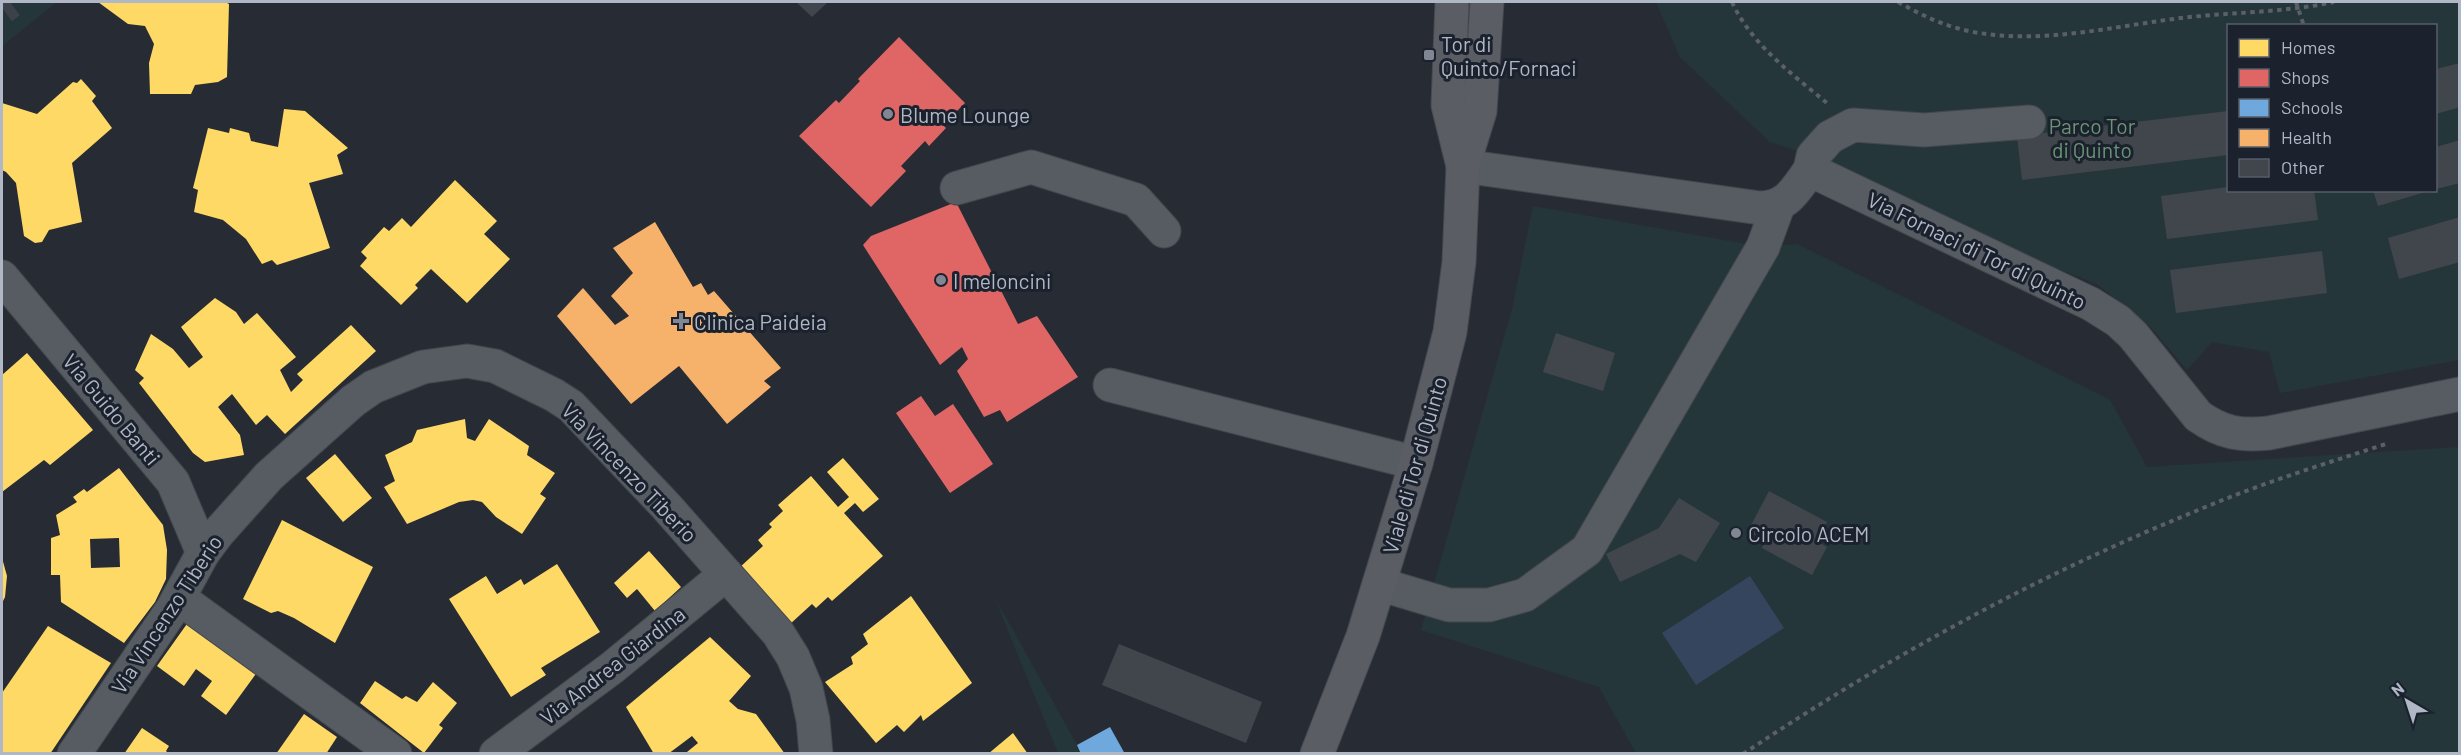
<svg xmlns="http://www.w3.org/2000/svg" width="2461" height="755" viewBox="0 0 2461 755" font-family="Barlow,sans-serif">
<rect width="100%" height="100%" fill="#272c34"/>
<g fill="#243639" fill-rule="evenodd">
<polygon points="2,2 57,2 2,46"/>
<path d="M1656 2H2459V360L2280 393 2269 352 2212 342 2187 370 2149 325 2097 284 2003 248 1813 156 1770 142 1680 57ZM2228 26H2436V190H2228Z"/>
<polygon points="1533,206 1763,247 1797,244 2110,400 2147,467 2459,447 2459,753 1636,753 1599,687 1421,630 1512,309"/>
<polygon points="994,596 1077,745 1081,753 1058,753"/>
</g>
<polygon fill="#36455e" points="1750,576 1784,628 1696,685 1662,633"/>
<g fill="#ffd966" fill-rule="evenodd">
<polygon points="98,2 225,2 229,4 227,77 218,82 195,85 191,94 150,94 149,63 154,44 145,26 128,24"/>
<polygon points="81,79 96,96 92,101 112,128 72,163 82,222 49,230 42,242 35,243 24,236 16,183 6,172 2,170 2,103 37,114 73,82 77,83"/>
<polygon points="284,109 305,111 348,148 337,155 343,174 309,183 330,248 277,265 272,260 262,264 246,239 223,220 194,212 198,190 193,188 208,128 229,133 230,128 249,133 251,141 278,147"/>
<polygon points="455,180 497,221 484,234 510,259 467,303 431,269 415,285 418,288 401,305 360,266 367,258 361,252 384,227 389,231 402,218 411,227"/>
<polygon points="215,298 236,312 244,324 257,313 296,357 280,370 291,392 303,380 297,374 351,325 376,351 285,434 267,415 256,425 232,394 218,407 240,435 244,455 205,462 193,453 139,383 144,378 135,370 151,334 173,349 189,368 203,357 181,327"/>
<polygon points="27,353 93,430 50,465 44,460 2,492 2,375"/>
<polygon points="465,419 467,438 475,441 489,419 529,446 527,455 555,473 540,494 546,498 522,534 496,517 482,502 473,500 459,502 407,524 384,487 395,481 385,455 412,442 417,430"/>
<polygon points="335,454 372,498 343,522 306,478"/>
<polygon points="843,458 879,499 863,512 855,503 844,513 883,556 832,601 828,597 816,608 812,604 789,625 739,568 763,546 758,540 772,527 769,524 783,511 778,505 811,476 838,507 849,497 827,472"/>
<path d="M119 468 163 525 167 550 166 579 155 602 124 643 61 602 60 575H51V538L60 535 56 515 77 502 73 497 84 489 87 492ZM119 538 120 567 91 568 90 539Z"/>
<polygon points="282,520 373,567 335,643 294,618 278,611 271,613 243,599"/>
<polygon points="649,551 681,587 655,611 637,589 627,598 614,583"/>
<polygon points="2,558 7,576 5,597 2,603"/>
<polygon points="557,564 600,632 541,668 546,675 511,697 449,599 486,576 497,594 521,579 524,585"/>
<polygon points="911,596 972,683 923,721 921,715 904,732 897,725 876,743 825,682 853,664 851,657 868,644 863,634"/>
<polygon points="189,621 258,671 226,715 201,696 212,681 196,669 184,686 157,666"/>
<polygon points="48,626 111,663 50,754 5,754 2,751 2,693"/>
<polygon points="710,637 751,676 729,701 738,709 756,714 785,754 688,754 687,752 698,743 692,736 668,754 654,754 626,707"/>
<polygon points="375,681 402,699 406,696 417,702 433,682 457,703 439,725 443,728 424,753 360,703"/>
<polygon points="304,714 337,737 326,754 276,754"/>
<polygon points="142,728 169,746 166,751 169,754 124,754"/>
<polygon points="1013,733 1028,754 988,754"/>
</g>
<g fill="#e06666">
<polygon points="899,37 965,103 943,125 946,128 929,146 925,141 901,166 906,171 871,207 799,136 836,100 839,103 860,81 858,79"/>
<polygon points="956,202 1018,324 1037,316 1078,377 1007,422 1000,410 984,417 957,371 968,359 962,347 940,365 863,245 871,236"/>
<polygon points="921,396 935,416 953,404 993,464 950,493 896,413"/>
</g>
<polygon fill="#6fa8dc" points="1110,727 1125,754 1081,754 1077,745"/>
<polygon fill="#f6b26b" points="655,222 693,287 701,283 708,295 714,291 781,368 764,381 771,387 727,424 679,366 631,404 557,316 583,288 615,325 629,316 611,296 633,273 613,248"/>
<g fill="#41464d">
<polygon points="796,2 828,2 812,17"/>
<polygon points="2460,63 2460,107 2436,114 2436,69"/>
<polygon points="2228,111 2228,155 2022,180 2017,136"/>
<polygon points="2460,140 2460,183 2436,189 2436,147"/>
<polygon points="2228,187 2228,190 2314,190 2318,220 2167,239 2161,196"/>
<polygon points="2373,190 2429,190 2429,191 2378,206"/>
<polygon points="2460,217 2460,262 2399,279 2388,238"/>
<polygon points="2322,251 2327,293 2176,313 2170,270"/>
<polygon points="1556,333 1615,353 1603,391 1543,372"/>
<polygon points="1769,491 1827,522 1817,541 1827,547 1812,575 1762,548 1765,541 1748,531"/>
<polygon points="1679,498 1720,523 1696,562 1680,554 1620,582 1606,554 1659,528"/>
<polygon points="1119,644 1262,702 1246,743 1102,685"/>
</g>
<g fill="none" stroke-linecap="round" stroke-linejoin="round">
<polyline stroke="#3c414a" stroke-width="33" stroke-dasharray="33 16" stroke-linecap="butt" points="2,8 10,2"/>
<defs>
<g id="minor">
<path d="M1463 166 1760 208C1788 207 1795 190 1810 170L2091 304 2118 321 2133 335 2198 416C2222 433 2240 436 2269 433L2460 394"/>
<polyline points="1810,170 1813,156 1830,137 1853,125 1924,130 2029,122"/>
<polyline points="957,188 1031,167 1136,200 1164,231"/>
<polyline points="2,277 173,482 203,553"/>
<polyline points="1110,385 1416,463"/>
<polyline points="1379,584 1449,605 1489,605 1525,595 1587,550 1763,247 1778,206"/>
<polyline points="179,598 395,754"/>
<polyline points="74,754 173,608 203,553 218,533 269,476 353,401 373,387 423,367 467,361 495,366 554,395 571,406 665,505 778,633 793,657 806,688 813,720 816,754"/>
<polyline points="496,754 613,667 726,574"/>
</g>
<g id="major">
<polyline points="1463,166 1480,111 1487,2"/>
<polyline points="1317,754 1363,636 1379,584 1416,463 1450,332 1459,262 1463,166 1448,105 1452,2"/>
</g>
</defs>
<use href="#minor" stroke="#43474d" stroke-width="35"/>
<use href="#major" stroke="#454951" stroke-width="35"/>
<g stroke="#5b5f66" stroke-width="4" stroke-dasharray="4.5 4.5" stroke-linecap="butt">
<path d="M1732 2C1751 44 1792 74 1827 103"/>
<path d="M1898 2C1918 13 1937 23 1960 29 2034 48 2116 25 2190 17 2239 12 2287 12 2334 2"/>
<polyline points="2296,2 2304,26"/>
<path d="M1743 754C1887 658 2036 576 2196 511 2259 484 2324 464 2389 443"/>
</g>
<use href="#minor" stroke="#575b62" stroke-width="33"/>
<use href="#major" stroke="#5a5d64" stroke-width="33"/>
</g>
<g fill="#818792" stroke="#1b222e" stroke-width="2">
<rect x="1423" y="49" width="12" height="12" rx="3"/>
<circle cx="888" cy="114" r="6"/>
<circle cx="941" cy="280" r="6"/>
<path d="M678 312h6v6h6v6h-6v6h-6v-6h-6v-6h6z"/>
<circle cx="1736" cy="533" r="6"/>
</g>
<g text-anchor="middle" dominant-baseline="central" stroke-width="6" stroke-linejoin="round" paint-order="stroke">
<g font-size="21" fill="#b1b8c5" stroke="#1b222e" text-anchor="start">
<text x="1441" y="43">Tor di<tspan x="1441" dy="24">Quinto/Fornaci</tspan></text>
<text x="900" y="114">Blume Lounge</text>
<text x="953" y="280">I meloncini</text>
<text x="694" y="321">Clinica Paideia</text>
<text x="1748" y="533">Circolo ACEM</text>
</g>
<g font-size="21" fill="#699575" stroke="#1b222e">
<text x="2092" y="125">Parco Tor<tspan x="2092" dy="24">di Quinto</tspan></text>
</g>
<g font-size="21" fill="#b1b8c5" stroke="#1b222e">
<text transform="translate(1977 250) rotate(26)">Via Fornaci di Tor di Quinto</text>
<text transform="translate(112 409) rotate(50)">Via Guido Banti</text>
<text transform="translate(1414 465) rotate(-74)">Viale di Tor di Quinto</text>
<text transform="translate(630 472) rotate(46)">Via Vincenzo Tiberio</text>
<text transform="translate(166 614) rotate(-57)">Via Vincenzo Tiberio</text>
<text transform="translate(612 665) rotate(-38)">Via Andrea Giardina</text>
</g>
</g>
<rect width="2461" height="755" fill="none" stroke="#b1b8c5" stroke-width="6"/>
<rect x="2227" y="24" width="210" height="168" fill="#1b222e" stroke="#575e6a" stroke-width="1.5"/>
<rect x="2239" y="39" width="30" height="18" fill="#ffd966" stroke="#575e6a" stroke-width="1.5"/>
<text x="2281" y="54" font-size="18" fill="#b1b8c5">Homes</text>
<rect x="2239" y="69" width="30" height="18" fill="#e06666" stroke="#575e6a" stroke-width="1.5"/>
<text x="2281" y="84" font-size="18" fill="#b1b8c5">Shops</text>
<rect x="2239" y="99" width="30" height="18" fill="#6fa8dc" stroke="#575e6a" stroke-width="1.5"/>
<text x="2281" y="114" font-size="18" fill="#b1b8c5">Schools</text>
<rect x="2239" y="129" width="30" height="18" fill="#f6b26b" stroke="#575e6a" stroke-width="1.5"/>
<text x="2281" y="144" font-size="18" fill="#b1b8c5">Health</text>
<rect x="2239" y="159" width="30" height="18" fill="#41464d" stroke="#575e6a" stroke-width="1.5"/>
<text x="2281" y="174" font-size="18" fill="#b1b8c5">Other</text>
<g transform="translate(2407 701) rotate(321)" stroke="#1b222e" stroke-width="4.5" paint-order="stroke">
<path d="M0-4.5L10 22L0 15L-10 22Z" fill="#b1b8c5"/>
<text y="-9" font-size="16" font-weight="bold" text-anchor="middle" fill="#b1b8c5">N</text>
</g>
</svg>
